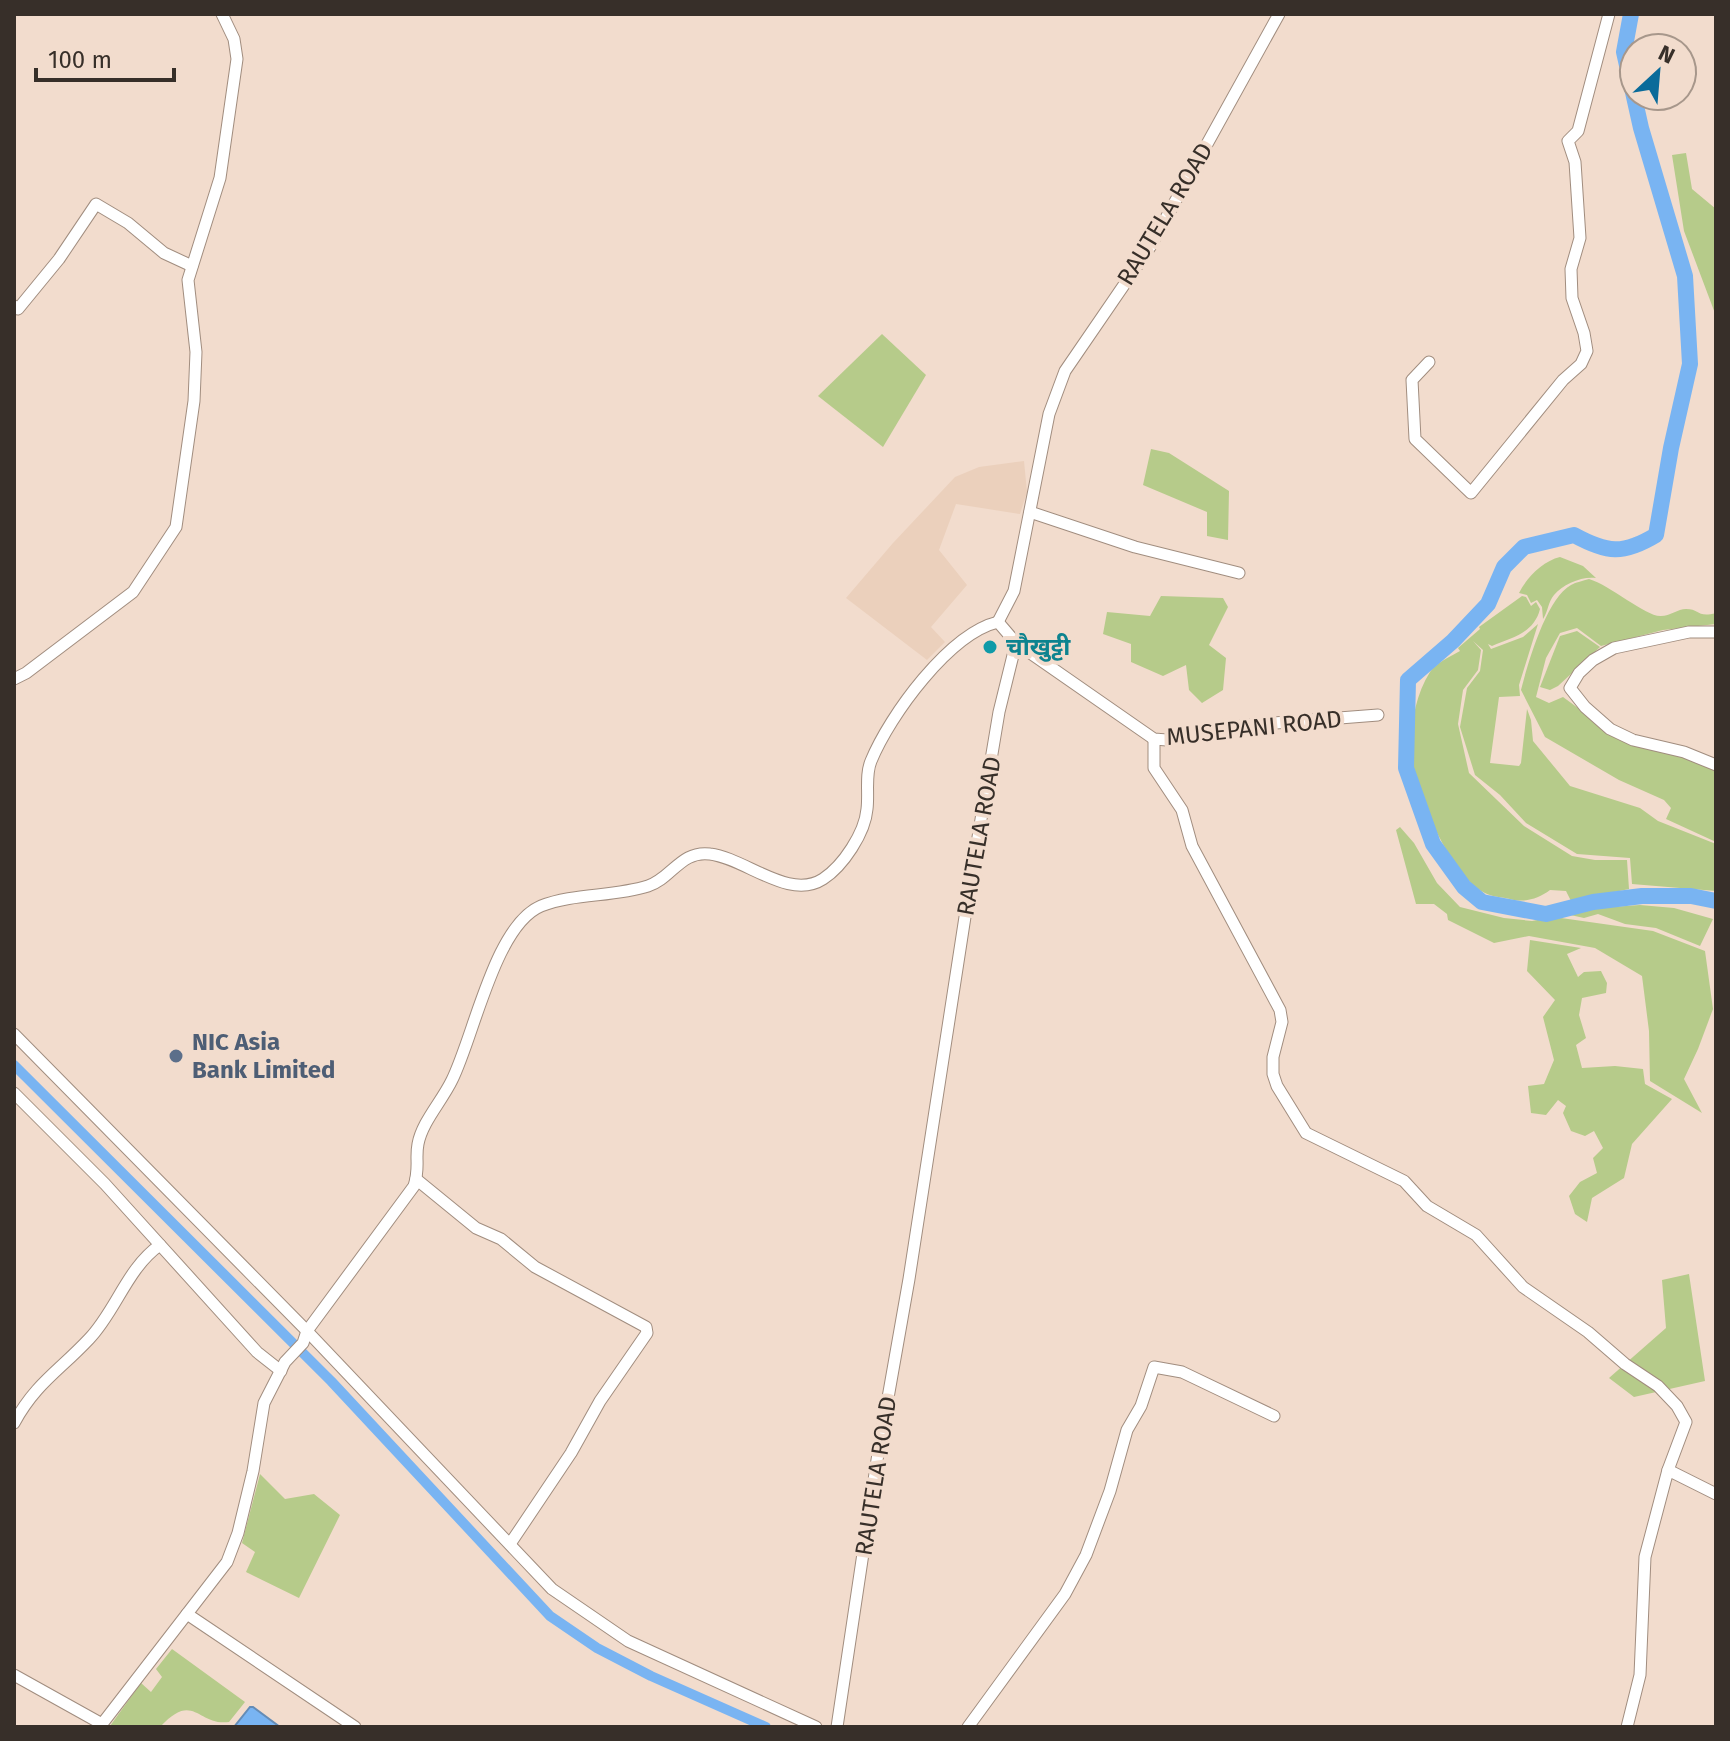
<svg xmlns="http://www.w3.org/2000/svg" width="1730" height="1741" viewBox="0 0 1730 1741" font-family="'Fira Sans','Noto Sans Devanagari',sans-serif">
<rect width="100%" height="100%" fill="#f2dccd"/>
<polygon fill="#ebd0bc" points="1024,461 1027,492 1020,514 956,504 939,550 967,585 931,627 945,642 927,660 846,598 893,543 955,477 979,467"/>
<g fill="#b6cb8a">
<polygon points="1686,153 1692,189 1716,209 1716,316 1684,231 1672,155"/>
<polygon points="882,334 926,375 883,447 818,396"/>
<polygon points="1151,449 1169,453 1229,491 1228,540 1207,536 1207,512 1143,485"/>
<path d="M1560 557 1583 566 1596 578C1582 576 1563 584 1554 595 1548 602 1548 612 1543 619L1542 607 1537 600 1531 603 1527 595 1519 593C1527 577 1543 561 1560 557Z"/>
<path d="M1589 579C1610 585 1646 617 1661 616 1670 616 1678 609 1686 609 1700 609 1697 618 1716 613V624L1663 630 1601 646 1577 628 1560 633 1546 658 1536 697 1549 703 1563 697 1620 739 1678 755 1716 770V842L1666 819 1671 808 1664 800 1619 780 1545 737 1521 690C1528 663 1546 599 1571 585 1576 582 1583 581 1589 579Z"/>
<polygon points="1161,596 1223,598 1228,607 1209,645 1226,658 1223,690 1202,703 1189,690 1186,665 1163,676 1131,662 1131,644 1103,634 1107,612 1150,616"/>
<path d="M1522 596 1526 597 1531 606 1536 602 1540 609C1534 633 1513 637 1492 646L1488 644 1491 649 1523 637 1538 624 1519 685 1520 696 1499 697 1490 763 1519 766 1521 763 1527 709 1531 720 1533 741 1570 786 1640 808 1658 821 1716 844V891L1632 884 1630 858 1577 854 1526 823 1500 795 1475 775 1460 727 1467 688 1480 671 1483 650 1473 641 1481 650 1478 670 1463 690 1458 724 1469 773 1524 826 1572 856 1595 860H1627L1629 889 1571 901 1566 891 1550 890C1538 899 1524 903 1510 899 1502 897 1492 897 1485 893 1452 877 1417 797 1412 761 1409 732 1414 697 1430 672 1436 663 1451 656 1460 651L1458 648 1480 629 1479 627Z"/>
<polygon points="1577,631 1600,647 1558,686 1550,690 1540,687 1560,636"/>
<polygon points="1400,827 1414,843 1437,883 1460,907 1504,918 1532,921 1554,917 1653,931 1705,951 1713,1009 1698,1049 1684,1079 1702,1113 1650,1081 1649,1031 1642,976 1595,948 1529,936 1494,943 1448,920 1447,914 1434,904 1416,904 1396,830"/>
<polygon points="1640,905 1674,908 1713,919 1700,946 1656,928 1625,924 1598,914 1584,918 1566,914 1598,908"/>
<polygon points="1530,940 1581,948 1567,954 1578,977 1584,972 1601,971 1607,983 1606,993 1582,998 1579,1015 1586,1038 1576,1045 1582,1068 1615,1066 1643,1069 1645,1084 1672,1099 1632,1144 1624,1178 1592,1198 1587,1222 1575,1214 1569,1196 1580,1182 1597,1173 1593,1158 1603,1148 1594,1131 1585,1136 1571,1131 1563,1113 1566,1106 1558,1100 1546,1115 1531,1113 1528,1086 1544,1084 1554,1060 1543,1017 1555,1000 1527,971"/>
<polygon points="1689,1274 1705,1381 1634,1397 1609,1378 1666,1328 1662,1280"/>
<polygon points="260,1474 285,1499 314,1494 340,1515 299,1598 246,1572 255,1552 242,1543"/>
<path d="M172 1649 245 1702 229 1722C197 1726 194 1690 160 1727H111L110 1726 141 1683 151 1692 162 1677 156 1669Z"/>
</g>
<polygon fill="#79b4f2" stroke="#658cb6" stroke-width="2" points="250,1707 253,1707 280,1727 234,1727"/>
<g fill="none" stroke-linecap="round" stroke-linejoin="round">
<polyline stroke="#79b4f2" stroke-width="10" points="14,1065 331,1381 550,1616 597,1648 651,1676 766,1727"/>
<path stroke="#79b4f2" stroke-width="16" d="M1631 14 1624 52 1641 128 1685 276 1690 364 1671 448 1656 535C1623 555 1607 553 1574 535L1524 547 1504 567 1488 604 1453 641 1408 680 1406 768 1433 844 1464 887 1482 902 1546 914 1593 902 1642 896H1691L1716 901"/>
<defs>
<g id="minor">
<polyline points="14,306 18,309 59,259 96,204 128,223 164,253 192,266"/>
<polyline points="1429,362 1412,380 1415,439 1471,493 1563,380 1581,364 1587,351 1584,333 1572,298 1571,269 1580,238 1575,162 1568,141 1578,131 1609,14"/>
<polyline points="1030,512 1135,547 1239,573"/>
<polyline points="998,622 1014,591 1049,414 1065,371 1150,247 1279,14"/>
<polyline points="998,622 1016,643 1154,739 1167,740 1236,726 1378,715"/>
<polyline points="1716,632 1689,632 1614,648 1593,660 1579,673 1570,688 1585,707 1610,729 1633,740 1684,752 1716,765"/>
<polyline points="14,679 26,673 133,592 176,527 194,401 196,352 188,280 220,178 237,59 234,39 222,14"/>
<polyline points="1154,739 1154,768 1182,810 1192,846 1280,1010 1282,1022 1273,1057 1273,1074 1277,1086 1306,1133 1404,1181 1427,1206 1476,1235 1523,1287 1588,1332 1625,1364 1658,1386 1677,1406 1686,1422 1668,1470"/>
<polyline points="14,1034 307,1331 552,1589 628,1641 816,1727"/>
<polyline points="14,1093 105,1184 257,1352 281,1371"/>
<polyline points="416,1179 476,1228 501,1239 535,1267 646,1327 647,1333 600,1401 571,1453 510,1544"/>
<path d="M14 1423C36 1383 59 1371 89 1339 116 1311 127 1268 160 1245"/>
<polyline points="187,1614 355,1727"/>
<path d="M14 1675 102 1724 227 1562 238 1533 253 1471 264 1403 285 1362 303 1343 307 1331 414 1186C420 1167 415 1159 418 1144 422 1122 442 1101 452 1080 474 1036 495 925 541 906 574 893 613 897 648 886 671 879 681 850 710 854 745 858 789 901 823 879 843 866 865 833 867 809 869 793 865 775 871 761 890 715 949 634 998 622"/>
<polyline points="837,1727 877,1460 909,1279 969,891 999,712 1016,643"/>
<polyline points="968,1727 1065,1594 1086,1555 1110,1491 1127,1430 1141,1406 1154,1367 1182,1372 1274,1416"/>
<polyline points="1627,1727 1640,1675 1645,1557 1668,1470 1716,1494"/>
</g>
</defs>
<use href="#minor" stroke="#a18d7f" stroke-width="13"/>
<use href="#minor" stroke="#fff" stroke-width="11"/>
</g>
<circle fill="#0f9aa8" stroke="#f2dccd" stroke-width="3" cx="990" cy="647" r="8"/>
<circle fill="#5c6f8a" stroke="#f2dccd" stroke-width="3" cx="176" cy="1056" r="8"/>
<g text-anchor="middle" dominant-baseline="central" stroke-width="8" stroke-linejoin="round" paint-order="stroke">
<g font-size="24" fill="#372f29" stroke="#f2dccd">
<text transform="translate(1165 214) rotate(-59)">RAUTELA ROAD</text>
<text transform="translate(1254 728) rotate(-6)">MUSEPANI ROAD</text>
<text transform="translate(979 836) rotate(-80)">RAUTELA ROAD</text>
<text transform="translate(876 1476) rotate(-81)">RAUTELA ROAD</text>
</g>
<g font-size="24" font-weight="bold" fill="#0d838f" stroke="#f2dccd" text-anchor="start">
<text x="1006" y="647">चौखुट्टी</text>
</g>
<g font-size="24" font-weight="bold" fill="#4e5e75" stroke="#f2dccd" text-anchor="start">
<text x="192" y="1042">NIC Asia<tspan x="192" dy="28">Bank Limited</tspan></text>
</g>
</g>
<rect width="1730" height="1741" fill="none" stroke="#372f29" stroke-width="32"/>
<g transform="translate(1658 72) rotate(26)"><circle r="38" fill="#f2dccd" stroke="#a7978b" stroke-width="2"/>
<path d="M0-6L14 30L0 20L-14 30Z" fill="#0a6b9a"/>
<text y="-12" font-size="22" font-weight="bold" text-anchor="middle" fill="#372f29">N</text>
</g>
<path d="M36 68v12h138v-12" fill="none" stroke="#372f29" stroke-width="4"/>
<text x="48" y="68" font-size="24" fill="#372f29" stroke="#f2dccd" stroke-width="6" paint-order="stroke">100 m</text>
</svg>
